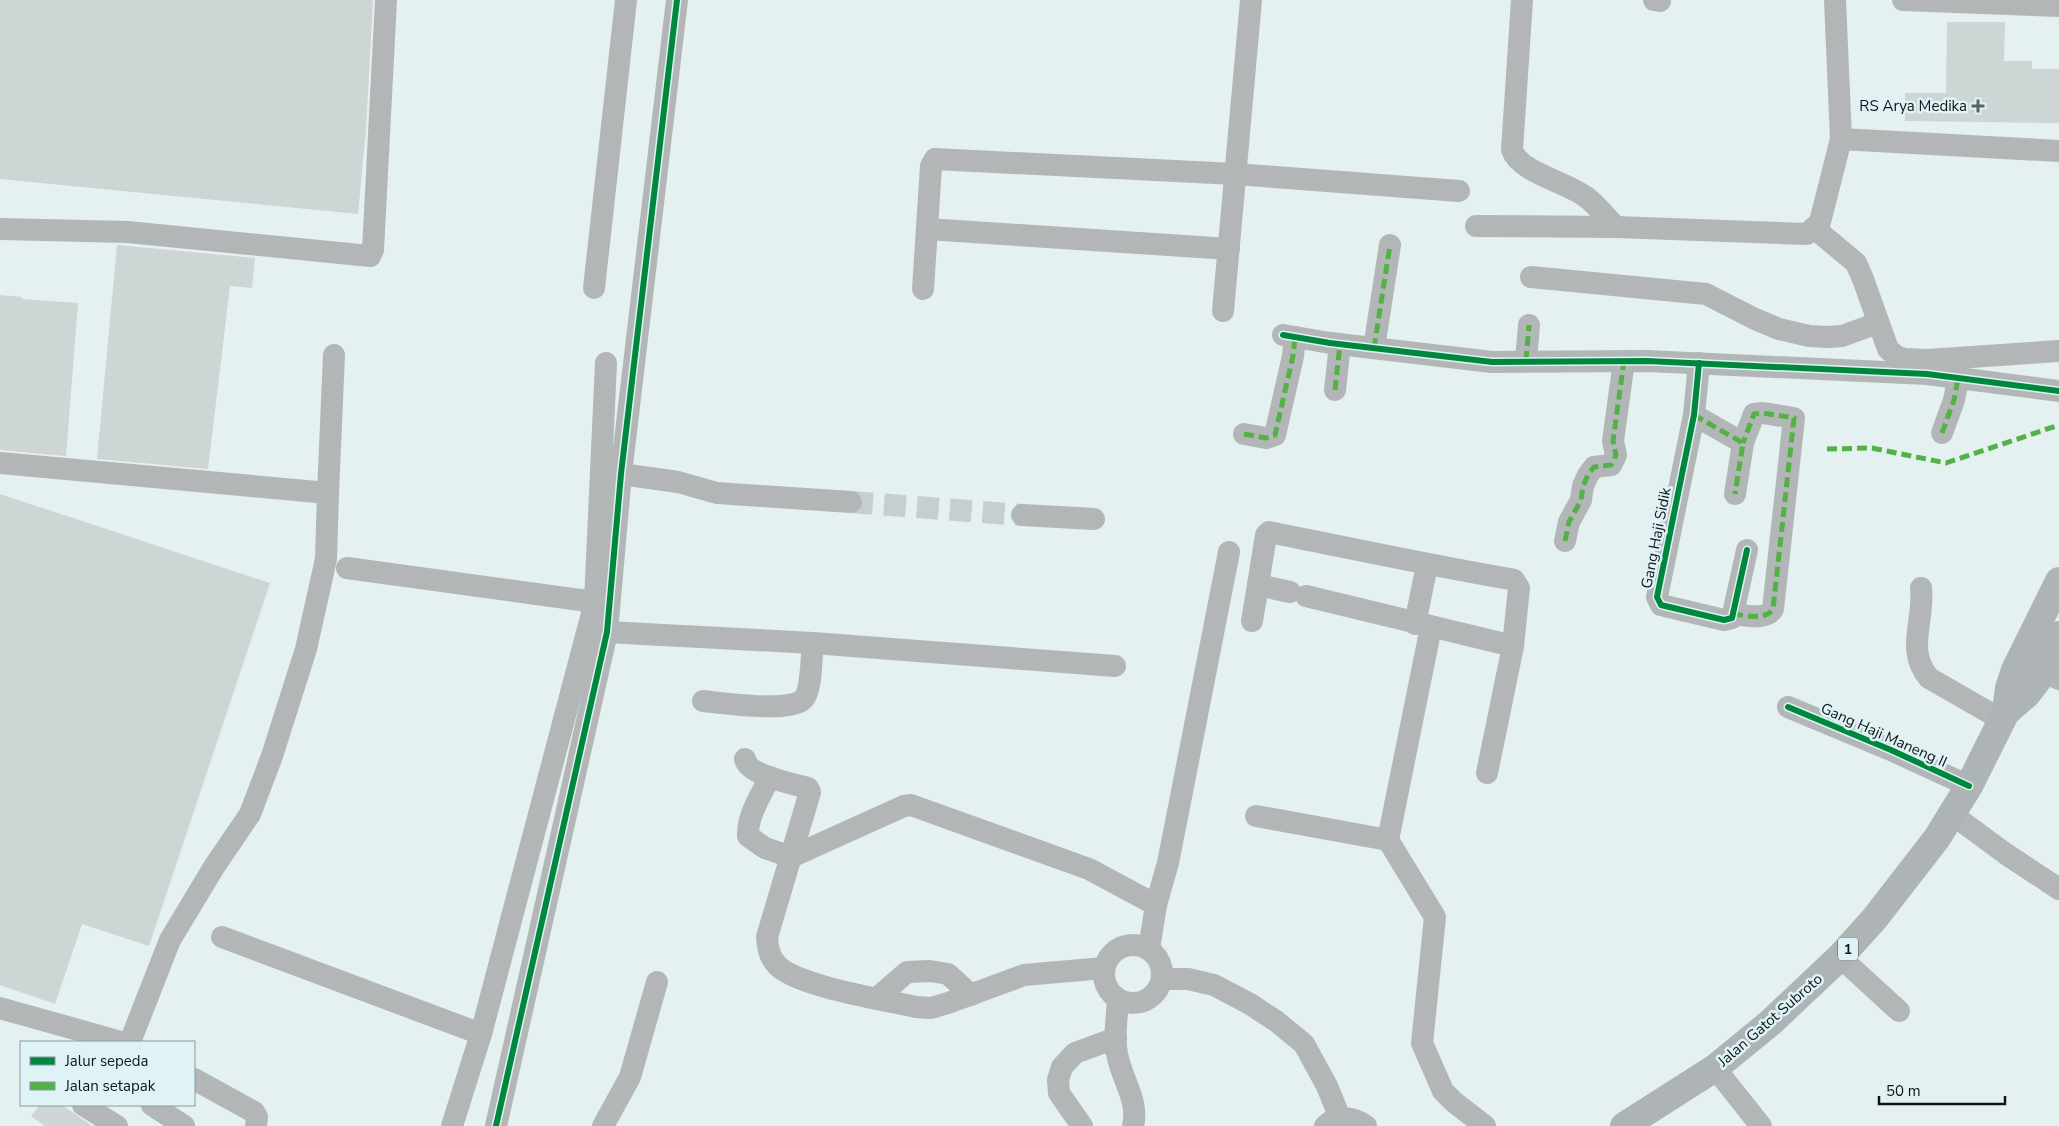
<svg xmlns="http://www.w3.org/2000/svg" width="2059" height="1126" viewBox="0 0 2059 1126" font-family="'Nunito Sans',sans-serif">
<rect width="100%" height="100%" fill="#e5f0f1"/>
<g fill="#cdd5d5">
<polygon points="0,0 373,0 366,129 358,214 0,179"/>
<polygon points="1947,22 2005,22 2004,61 2032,61 2032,69 2059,69 2059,123 1905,121 1905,93 1946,93"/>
<polygon points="117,245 255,258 252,288 230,286 208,469 97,459"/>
<polygon points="0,295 22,297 22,299 78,303 66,456 0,450"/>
<polygon points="0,494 270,583 149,946 82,924 55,1004 0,985"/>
<polygon points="40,1105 62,1105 92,1126 45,1126 31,1116"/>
</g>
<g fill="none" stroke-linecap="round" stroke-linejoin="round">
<polyline stroke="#c5cfd0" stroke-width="22" stroke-dasharray="22 11" stroke-linecap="butt" points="851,502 1022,515"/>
<g stroke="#b3b6b7" stroke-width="22">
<path d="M1522 0 1512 150C1520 173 1567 182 1586 197 1597 205 1606 217 1616 227"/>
<polyline points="1654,0 1660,1"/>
<polyline points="1835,0 1841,139"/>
<polyline points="1903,0 2059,6"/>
<polyline points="1476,226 1616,227 1807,234 1820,222 1841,139 2059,151"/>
<polyline points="1814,228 1856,263 1863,279 1888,349 1896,356 1904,359 1927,360 2059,351"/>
<polyline points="0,229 128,232 370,256 373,250 386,0"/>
<polyline points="927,229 1229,249"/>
<polyline points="1531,277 1706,294 1755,319 1779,329 1809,336 1828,337 1842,336 1878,323"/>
<polyline points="594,288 626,0"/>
<polyline points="923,289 931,166 935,159 1235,174 1459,191"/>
<polyline points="1223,311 1251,0"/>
<polyline points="1283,335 1330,343 1492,362 1647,361 1927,374 2059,391"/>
<polyline points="1374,348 1390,245"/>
<polyline points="1526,361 1529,325"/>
<polyline points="1699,363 1694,415 1657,597 1661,605 1724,620 1732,618 1747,550"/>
<polyline points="1335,390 1340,344"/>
<polyline points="1694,415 1743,443 1735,494"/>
<polyline points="1942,433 1954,400 1958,379"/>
<polyline points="1244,434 1266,438 1275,435 1293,356 1295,337"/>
<polyline points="0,463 328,493 326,559 306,649 272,756 250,814 214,867 170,940 130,1042"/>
<polyline points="621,474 678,482 717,493 851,502"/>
<polyline points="328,493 334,355"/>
<polyline points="1022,515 1094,519"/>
<polyline points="1565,541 1569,522 1581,500 1583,486 1588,475 1594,467 1611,465 1616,455 1613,441 1624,361"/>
<polyline points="347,568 595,602"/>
<path d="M1258 585 1266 535 1269 532C1350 548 1429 565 1510 579L1514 580 1519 588 1513 646"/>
<path d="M1921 588C1925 620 1905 650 1929 678L2002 720"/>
<polyline points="1306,596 1513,646 1487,773"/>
<path d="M1733 614C1744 615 1766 621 1773 609L1794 418 1763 413 1754 414 1743 443"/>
<polyline points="1252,621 1258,585 1290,592"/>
<polyline points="1415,624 1427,565"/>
<polyline points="1431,627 1388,840 1435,917 1422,1043 1443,1091 1454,1102 1485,1126"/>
<polyline points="607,632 813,643 1115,666"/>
<polyline points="2041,671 2059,679"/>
<path d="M703 701C722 703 796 714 805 697 812 685 811 657 813 643"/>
<polyline points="1788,707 1891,750 1969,786"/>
<path d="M745 759C748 775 794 784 808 788L810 792 767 937C768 948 769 957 777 965 796 986 885 1000 916 1007L931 1008 948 1003 1024 975 1104 968"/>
<path d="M770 777C761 795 747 816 748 836L765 848 791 857 904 806 911 805 1089 869 1156 905"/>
<polyline points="1953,815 2006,854 2059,889"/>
<polyline points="1256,816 1388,840"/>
<polyline points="222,937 481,1034"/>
<circle cx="1133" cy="974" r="29"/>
<polyline points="1149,949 1156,905 1168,863 1229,552"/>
<polyline points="1840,957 1899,1011"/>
<polyline points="1162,979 1188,979 1214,985 1250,1004 1276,1021 1304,1044 1327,1086 1340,1118"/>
<polyline points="877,998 907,972 930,971 948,974 971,995"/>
<path d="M1118 999C1117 1018 1113 1040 1118 1058 1123 1081 1139 1102 1133 1126"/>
<polyline points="0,1008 121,1042"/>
<polyline points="1715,1068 1761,1126"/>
<polyline points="194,1079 254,1112 257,1117 256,1126"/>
<polyline points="83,1105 117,1126"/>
<polyline points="152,1105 184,1126"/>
<polyline points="452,1126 481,1034 595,602 606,363"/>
<polyline points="496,1126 607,632 621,474 677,0"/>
<polyline points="603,1126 630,1077 657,982"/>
<polyline points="1082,1126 1059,1093 1058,1080 1062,1067 1075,1053 1116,1038"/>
<path d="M1325 1126C1337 1115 1353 1116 1366 1126"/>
</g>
<g stroke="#aeb4b6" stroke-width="28">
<polyline points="2006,712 2027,694 2037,681 2059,635"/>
<polyline points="1624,1126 1715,1068 1770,1023 1840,957 1875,918 1937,838 1969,786 2006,712 2009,688 2015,670 2059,581"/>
</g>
<g stroke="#54b145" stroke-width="5" stroke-dasharray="10 5" stroke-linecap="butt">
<polyline points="1374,348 1390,245"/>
<polyline points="1526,361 1529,325"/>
<polyline points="1335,390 1340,344"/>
<polyline points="1694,415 1743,443 1735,494"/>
<polyline points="1942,433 1954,400 1958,379"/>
<polyline points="1244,434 1266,438 1275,435 1293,356 1295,337"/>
<polyline points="1827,449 1872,448 1946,463 2059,425"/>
<polyline points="1565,541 1569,522 1581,500 1583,486 1588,475 1594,467 1611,465 1616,455 1613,441 1624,361"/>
<path d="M1733 614C1744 615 1766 621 1773 609L1794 418 1763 413 1754 414 1743 443"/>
</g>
<defs>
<g id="cycleway">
<polyline points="1283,335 1330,343 1492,362 1647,361 1927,374 2059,391"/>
<polyline points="1699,363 1694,415 1657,597 1661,605 1724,620 1732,618 1747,550"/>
<polyline points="1788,707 1891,750 1969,786"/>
<polyline points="496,1126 607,632 621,474 677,0"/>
</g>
</defs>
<use href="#cycleway" stroke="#dff3f7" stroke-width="9"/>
<use href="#cycleway" stroke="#00873e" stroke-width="6"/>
</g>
<path fill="#596263" stroke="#dff3f7" stroke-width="2" d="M1975.5 98.5h5v5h5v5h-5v5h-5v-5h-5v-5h5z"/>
<g text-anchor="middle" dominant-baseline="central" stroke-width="5" stroke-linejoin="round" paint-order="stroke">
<rect fill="#dff3f7" stroke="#4d585a" stroke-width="1" x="1838" y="937.5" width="20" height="23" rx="4"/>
<g font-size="14" font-weight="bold" fill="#0e1516">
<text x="1848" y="949">1</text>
</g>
<g font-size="15" fill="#0e1516" stroke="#dff3f7" text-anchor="end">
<text x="1967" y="106">RS Arya Medika</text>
</g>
<g font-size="15" fill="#0e1516" stroke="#dff3f7">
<text transform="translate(1656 538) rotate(-79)">Gang Haji Sidik</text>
<text transform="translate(1884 735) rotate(24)">Gang Haji Maneng II</text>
<text transform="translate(1770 1020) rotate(-41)">Jalan Gatot Subroto</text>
</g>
</g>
<rect x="20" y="1041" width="175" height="65" fill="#dff3f7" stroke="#8b9a9d"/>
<rect x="30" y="1057" width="25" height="8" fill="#00873e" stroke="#8b9a9d"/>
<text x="65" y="1066" font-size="15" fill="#0e1516">Jalur sepeda</text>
<rect x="30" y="1082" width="25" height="8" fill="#54b145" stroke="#8b9a9d"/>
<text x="65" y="1091" font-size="15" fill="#0e1516">Jalan setapak</text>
<path d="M1879 1096v8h126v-8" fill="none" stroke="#0e1516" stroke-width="2.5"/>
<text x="1886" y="1096" font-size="15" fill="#0e1516" stroke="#dff3f7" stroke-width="4" paint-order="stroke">50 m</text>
</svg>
